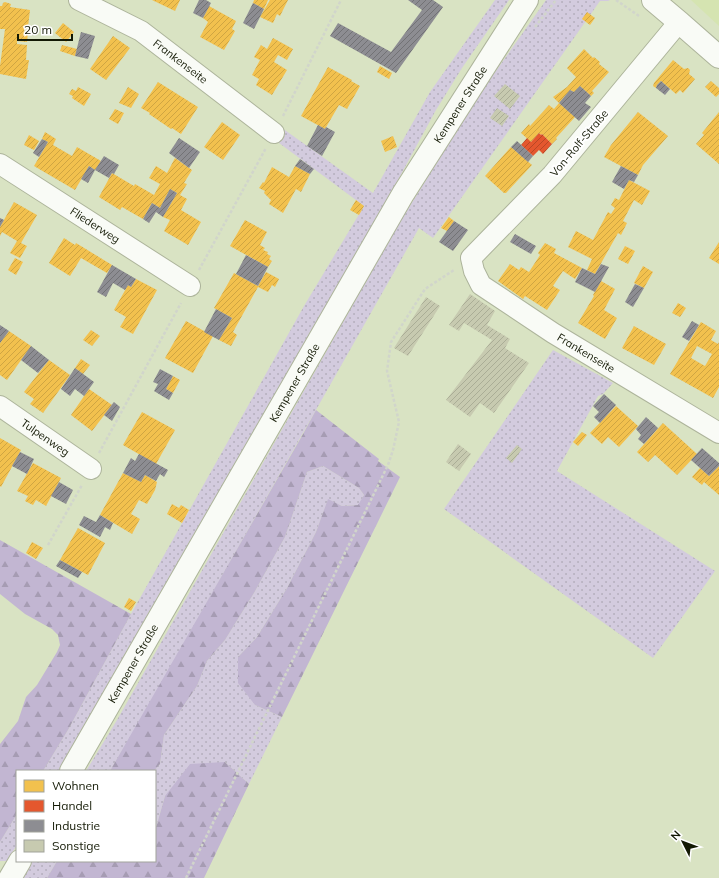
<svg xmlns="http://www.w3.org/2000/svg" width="719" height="878" viewBox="0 0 719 878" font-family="Mulish,sans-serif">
<defs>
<pattern id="grass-dots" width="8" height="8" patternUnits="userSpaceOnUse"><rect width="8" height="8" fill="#d3cbde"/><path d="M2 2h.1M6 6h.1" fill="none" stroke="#b4aebd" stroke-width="1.8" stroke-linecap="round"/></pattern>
<pattern id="forest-firs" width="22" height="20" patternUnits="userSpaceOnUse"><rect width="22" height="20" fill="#c2b6d2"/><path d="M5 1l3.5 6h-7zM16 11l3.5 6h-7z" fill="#a69cb3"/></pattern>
<pattern id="homes-hatch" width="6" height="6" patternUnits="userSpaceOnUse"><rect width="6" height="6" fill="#f2c14e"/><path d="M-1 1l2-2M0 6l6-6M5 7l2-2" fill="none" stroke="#cfa542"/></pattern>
<pattern id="shops-hatch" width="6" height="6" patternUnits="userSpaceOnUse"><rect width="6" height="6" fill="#e4572e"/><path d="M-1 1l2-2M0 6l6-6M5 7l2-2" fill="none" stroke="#b84725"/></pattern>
<pattern id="industry-hatch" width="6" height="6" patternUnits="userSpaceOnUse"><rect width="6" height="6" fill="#8d8d92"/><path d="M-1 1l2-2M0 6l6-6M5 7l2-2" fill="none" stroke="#727275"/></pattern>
<pattern id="building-hatch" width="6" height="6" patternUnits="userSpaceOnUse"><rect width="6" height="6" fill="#c7cab0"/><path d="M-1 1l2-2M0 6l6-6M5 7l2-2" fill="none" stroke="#aaad96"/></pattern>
</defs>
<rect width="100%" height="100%" fill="#d9e3c3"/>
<polygon fill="#d5e4b1" points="691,0 719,0 719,26"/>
<g fill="url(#grass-dots)">
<polygon points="495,0 509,0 462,68 436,110 380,213 63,771 43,771 68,730 131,614 304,306 364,206 275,140 282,128 373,193 430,92"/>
<polygon points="546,0 608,0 610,1 600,1 433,238 419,228 137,726 110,771 86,771 117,720 401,220 481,92"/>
<polygon points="553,350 613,383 603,394 598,396 557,471 715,571 653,658 444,509"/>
<polygon points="323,466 359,488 364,495 359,505 342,506 328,500 316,532 287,588 257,637 238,657 255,705 282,717 249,784 225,762 165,796 155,831 155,771 154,771 160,764 164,735 197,686 207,661 225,640 254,593 285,537 307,472"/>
<polygon points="17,814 17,845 7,861 0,861 0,842"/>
<polygon points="32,861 57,861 47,878 21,878"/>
</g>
<g fill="url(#forest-firs)">
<polygon points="316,410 379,459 378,461 400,477 282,717 255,705 238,683 238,657 257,637 287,588 316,532 328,499 342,506 358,505 364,495 359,488 323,466 307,472 285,537 254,593 225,640 207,661 197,686 164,735 160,764 154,771 110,771 303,434"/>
<polygon points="0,540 131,614 68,730 43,771 17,771 17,814 0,842 0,744 18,721 26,697 37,685 57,652 60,645 58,635 52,629 25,614 0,594"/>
<polygon points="225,762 249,784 204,878 47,878 57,861 155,861 155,831 165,796 190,764"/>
</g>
<g fill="url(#homes-hatch)" fill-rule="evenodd">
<polygon points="152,0 180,0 175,11"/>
<polygon points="254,0 268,0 264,9 253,3"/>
<polygon points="270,0 288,0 280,16 277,14 273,23 260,17"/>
<polygon points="5,2 11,4 10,7 30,10 28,27 25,27 24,32 28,32 27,42 17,41 17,44 27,45 26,60 29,60 26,79 0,74 0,66 5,29 0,29 0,6 2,6 3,3"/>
<polygon points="209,6 236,21 232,29 235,31 224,50 200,37 208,22 203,18"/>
<polygon points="587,12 595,18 590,25 582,19"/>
<polygon points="63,23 74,32 66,42 55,33"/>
<polygon points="113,36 130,48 106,80 90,69"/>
<polygon points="273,38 293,49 287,60 278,55 274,62 287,70 272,95 256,85 259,79 252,75 260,60 254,57 261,45 267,49"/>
<polygon points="62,45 77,49 75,56 60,51"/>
<polygon points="584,49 593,58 594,57 600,62 599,64 609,72 592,91 594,93 591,96 580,86 574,92 570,90 559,103 575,117 556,138 557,139 552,144 542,134 541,135 539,133 531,142 521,133 529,124 530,126 549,105 554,109 559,103 553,97 567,87 576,77 567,68"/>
<polygon points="673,60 684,69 688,68 690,70 689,74 695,79 683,93 680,90 676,94 661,81 657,85 656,88 653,86 654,83"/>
<polygon points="380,66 392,73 389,79 377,72"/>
<polygon points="328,67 352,80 351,81 360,86 347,109 339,105 325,129 301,116"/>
<polygon points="711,81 719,88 719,94 716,97 705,87"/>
<polygon points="158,82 198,107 181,134 172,128 171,129 149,114 150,113 141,108"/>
<polygon points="78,87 91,94 84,106 72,98 73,96 69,94 72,89 76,91"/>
<polygon points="128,87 139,94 131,108 119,103"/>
<polygon points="115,109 124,113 118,124 109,119"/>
<polygon points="638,112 668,136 643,165 638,175 604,157 611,145"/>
<polygon points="719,112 719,164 696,144 704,135 702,133"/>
<polygon points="222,122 240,135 223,160 204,147"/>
<polygon points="45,132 56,139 53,145 72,156 77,147 101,161 95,170 89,166 75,190 34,166 48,142 42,139"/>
<polygon points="29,135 39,141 34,150 24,145"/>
<polygon points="393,136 397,147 385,152 381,141"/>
<polygon points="511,147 532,165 506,193 504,193 485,176"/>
<polygon points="175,158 192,170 184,183 187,184 180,195 187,199 181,210 201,222 188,245 164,231 170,220 163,217 177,193 170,189 160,208 152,203 143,219 122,207 120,210 99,197 112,173 134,186 135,184 154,195 160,184 149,178 156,166 167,173"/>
<polygon points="295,166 310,174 301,192 296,189 283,213 269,204 271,200 264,193 265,191 259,188 263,182 264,183 272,167 289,177"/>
<polygon points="629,180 650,191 642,205 634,200 623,221 627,223 621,235 618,233 595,274 587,270 592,259 568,247 576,231 593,240 608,212 611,214 615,208 611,205 615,198 619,200"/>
<polygon points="356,200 364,206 359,215 350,210"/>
<polygon points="14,202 37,215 21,243 27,246 20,258 10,253 17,241 2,232 0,236 0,227"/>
<polygon points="449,217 454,221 447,231 441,228"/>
<polygon points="245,220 267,232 260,245 265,248 263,250 268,252 267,254 271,256 269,259 272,261 268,267 230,246"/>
<polygon points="64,238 75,245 76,243 112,265 107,273 81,258 70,276 49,263"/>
<polygon points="719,242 719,264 709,258"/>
<polygon points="545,243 556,249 554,253 582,268 575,279 563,271 553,286 560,290 547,310 525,296 523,299 498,281 510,264 519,270 521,267 529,272 540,255 538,253"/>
<polygon points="625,246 635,251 628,264 618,259"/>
<polygon points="15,258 23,262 16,275 8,270"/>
<polygon points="643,266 653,272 644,288 634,283"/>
<polygon points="266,272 279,279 275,287 272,285 268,292 258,287 233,332 237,335 231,346 219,340 232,318 214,308 234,273 258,286"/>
<polygon points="136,279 157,290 133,334 120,327 126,317 114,310 128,285 131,287"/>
<polygon points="601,281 615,289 604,310 617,318 605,339 578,323 594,296 593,295"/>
<polygon points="678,303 686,308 680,317 672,313"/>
<polygon points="186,321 213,336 193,373 165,358"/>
<path d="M701 322 716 331 711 340 718 344 719 342V387L713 398 670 374ZM697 346 712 354 705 366 691 358Z"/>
<polygon points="634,326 666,344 654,365 622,348"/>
<polygon points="91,330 100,336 92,346 83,340"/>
<polygon points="9,331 31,346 7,380 0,375 0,343"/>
<polygon points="81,359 90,365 83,374 75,368"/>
<polygon points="49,360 70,375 43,413 30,404 34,399 24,392"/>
<polygon points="173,376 180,380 173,393 166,389"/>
<polygon points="89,389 112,405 92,431 71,415"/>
<polygon points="616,406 638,426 619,447 608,437 602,444 590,433"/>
<polygon points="142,412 175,430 156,464 123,445"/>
<polygon points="663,423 697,454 677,475 655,455 648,462 637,452"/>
<polygon points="582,432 587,435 578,446 573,442"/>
<polygon points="0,438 21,450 1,487 0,486"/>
<polygon points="33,463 61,478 46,506 36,500 33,505 25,501 28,496 17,491"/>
<polygon points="719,466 719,495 704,482 702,485 692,477 700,468 709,476"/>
<polygon points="123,473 141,482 145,475 157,482 155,490 147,504 139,500 131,514 140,519 132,534 100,515"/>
<polygon points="172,504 179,508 181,505 189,510 182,523 167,514"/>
<polygon points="78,528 105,543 88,575 60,560"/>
<polygon points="32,542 43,548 36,559 26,553"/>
<polygon points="129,598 136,602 131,611 124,607"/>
</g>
<polygon fill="url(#shops-hatch)" points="539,133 541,135 542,134 552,144 543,154 539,150 533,156 521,145 527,138 531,142"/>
<g fill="url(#industry-hatch)">
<polygon points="199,0 206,0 211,3 203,18 193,13"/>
<polygon points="408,0 433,0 443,7 396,73 330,36 338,23 391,52 422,10"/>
<polygon points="253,3 264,9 254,29 243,23"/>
<polygon points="81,32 95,36 88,59 75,56"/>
<polygon points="661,81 670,89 665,95 656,88 657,85"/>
<polygon points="580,86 591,96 585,103 591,107 579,121 559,103 570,90 574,92"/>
<polygon points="318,125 325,129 326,127 335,132 322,156 307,146"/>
<polygon points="179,138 200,152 189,168 169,153"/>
<polygon points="42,139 48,142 39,157 33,153"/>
<polygon points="517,141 533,156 528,162 511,147"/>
<polygon points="104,156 119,165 114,174 112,173 109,178 95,170"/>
<polygon points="300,159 314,169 310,174 295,166"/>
<polygon points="89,166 95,170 88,183 81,179"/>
<polygon points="621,166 638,175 634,182 629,180 624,189 612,182"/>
<polygon points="170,189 177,193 163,217 156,212 149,223 143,219 152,203 160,208"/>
<polygon points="0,218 4,220 0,227"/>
<polygon points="454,221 468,230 453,251 439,242"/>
<polygon points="515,234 536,246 531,254 510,242"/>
<polygon points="246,255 268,267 258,286 236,274"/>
<polygon points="601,264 609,267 595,292 575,282 582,268 595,274"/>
<polygon points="112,265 136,279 131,287 128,285 125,290 113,283 106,297 97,292"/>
<polygon points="635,284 644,288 633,307 625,302"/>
<polygon points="216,309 232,318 219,340 204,332"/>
<polygon points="692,321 699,325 689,341 682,337"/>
<polygon points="0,325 9,331 0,343"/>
<polygon points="31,346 49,360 38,373 21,360"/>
<polygon points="75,368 94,382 84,396 75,389 70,396 61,389"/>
<polygon points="160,369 173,376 166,389 173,393 169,400 154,391 158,384 153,382"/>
<polygon points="604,394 616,405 600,423 594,417 599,412 593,406"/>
<polygon points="114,402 120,407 112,421 104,415"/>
<polygon points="646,417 658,428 644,444 638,439 641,435 636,429"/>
<polygon points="702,448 719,463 719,466 709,476 691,460"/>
<polygon points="20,452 34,459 27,474 12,466"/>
<polygon points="139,454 168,470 164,477 160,474 156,481 145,475 141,482 123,473 131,458 135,461"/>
<polygon points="59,482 73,490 66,504 51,496"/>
<polygon points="100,515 113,523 110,530 105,527 100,537 79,525 84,516 96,522"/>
<polygon points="60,560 82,572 78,578 56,566"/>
</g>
<g fill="url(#building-hatch)">
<polygon points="505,84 520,96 510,109 494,96"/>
<polygon points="497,108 509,116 502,126 490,118"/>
<polygon points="470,294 495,311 487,325 510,339 505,348 529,363 494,413 480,403 470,417 446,400 492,340 464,323 459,331 449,325"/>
<polygon points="426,297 440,306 408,356 394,348"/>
<polygon points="458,444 471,454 459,471 446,462"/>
<polygon points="517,445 522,449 512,463 506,458"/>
</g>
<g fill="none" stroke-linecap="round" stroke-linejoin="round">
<defs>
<g id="street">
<path id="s1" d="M79 0 141 31 274 133"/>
<path id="s2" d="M679 22 552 175 471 258 474 271 481 285 553 333 719 433"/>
<path id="s3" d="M0 164 190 286"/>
<path id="s4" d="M0 406 91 469"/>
</g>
<g id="secondary">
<polyline points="653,0 679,22 719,57"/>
<path id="s5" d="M71 771 403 194 527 0"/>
<polyline points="10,878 20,861"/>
</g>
</defs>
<use href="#street" stroke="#adb49b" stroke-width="22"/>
<use href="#secondary" stroke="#adb49b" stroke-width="24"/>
<g stroke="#d1d5cb" stroke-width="2.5" stroke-dasharray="3 2" stroke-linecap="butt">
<polyline points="616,0 639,16"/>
<polyline points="535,27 556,0"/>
<polyline points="283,116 341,0"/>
<polyline points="199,270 266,148"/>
<polyline points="99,453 181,303"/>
<polyline points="48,545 82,485"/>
<polyline points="186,878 388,465 393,450 399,422 387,371 391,342 425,289 454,270"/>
</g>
<use href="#street" stroke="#f9fbf6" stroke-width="20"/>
<use href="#secondary" stroke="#f9fbf6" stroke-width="22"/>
</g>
<g text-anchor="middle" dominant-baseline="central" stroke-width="4" stroke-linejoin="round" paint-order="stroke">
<g font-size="11" fill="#131904" stroke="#fff">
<text stroke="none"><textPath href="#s1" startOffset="119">Frankenseite</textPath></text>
<text stroke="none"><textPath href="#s5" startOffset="772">Kempener Straße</textPath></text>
<text transform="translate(579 143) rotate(-50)">Von-Rolf-Straße</text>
<text stroke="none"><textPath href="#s3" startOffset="113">Fliederweg</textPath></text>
<text stroke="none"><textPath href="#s2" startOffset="469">Frankenseite</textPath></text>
<text stroke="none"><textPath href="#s5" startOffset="448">Kempener Straße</textPath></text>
<text stroke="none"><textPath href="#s4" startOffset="55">Tulpenweg</textPath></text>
<text stroke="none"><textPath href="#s5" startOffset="124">Kempener Straße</textPath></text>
</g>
</g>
<rect x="16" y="770" width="140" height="92" fill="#ffffff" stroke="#a1a39b"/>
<rect x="24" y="780" width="20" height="12" fill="#f2c14e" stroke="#a1a39b"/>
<text x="52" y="790" font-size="12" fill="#131904">Wohnen</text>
<rect x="24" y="800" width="20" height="12" fill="#e4572e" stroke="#a1a39b"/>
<text x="52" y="810" font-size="12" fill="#131904">Handel</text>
<rect x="24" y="820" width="20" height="12" fill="#8d8d92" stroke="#a1a39b"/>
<text x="52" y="830" font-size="12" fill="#131904">Industrie</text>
<rect x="24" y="840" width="20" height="12" fill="#c7cab0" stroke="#a1a39b"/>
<text x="52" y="850" font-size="12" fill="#131904">Sonstige</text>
<g transform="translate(683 842) rotate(312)" stroke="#ffffff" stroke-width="3" paint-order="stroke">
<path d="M0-3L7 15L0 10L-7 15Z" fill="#131904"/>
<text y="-6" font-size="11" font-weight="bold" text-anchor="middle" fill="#131904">N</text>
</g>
<path d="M18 34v6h54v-6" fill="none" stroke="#131904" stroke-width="2"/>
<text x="24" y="34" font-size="12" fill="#131904" stroke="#ffffff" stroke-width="3" paint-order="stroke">20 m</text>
</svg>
